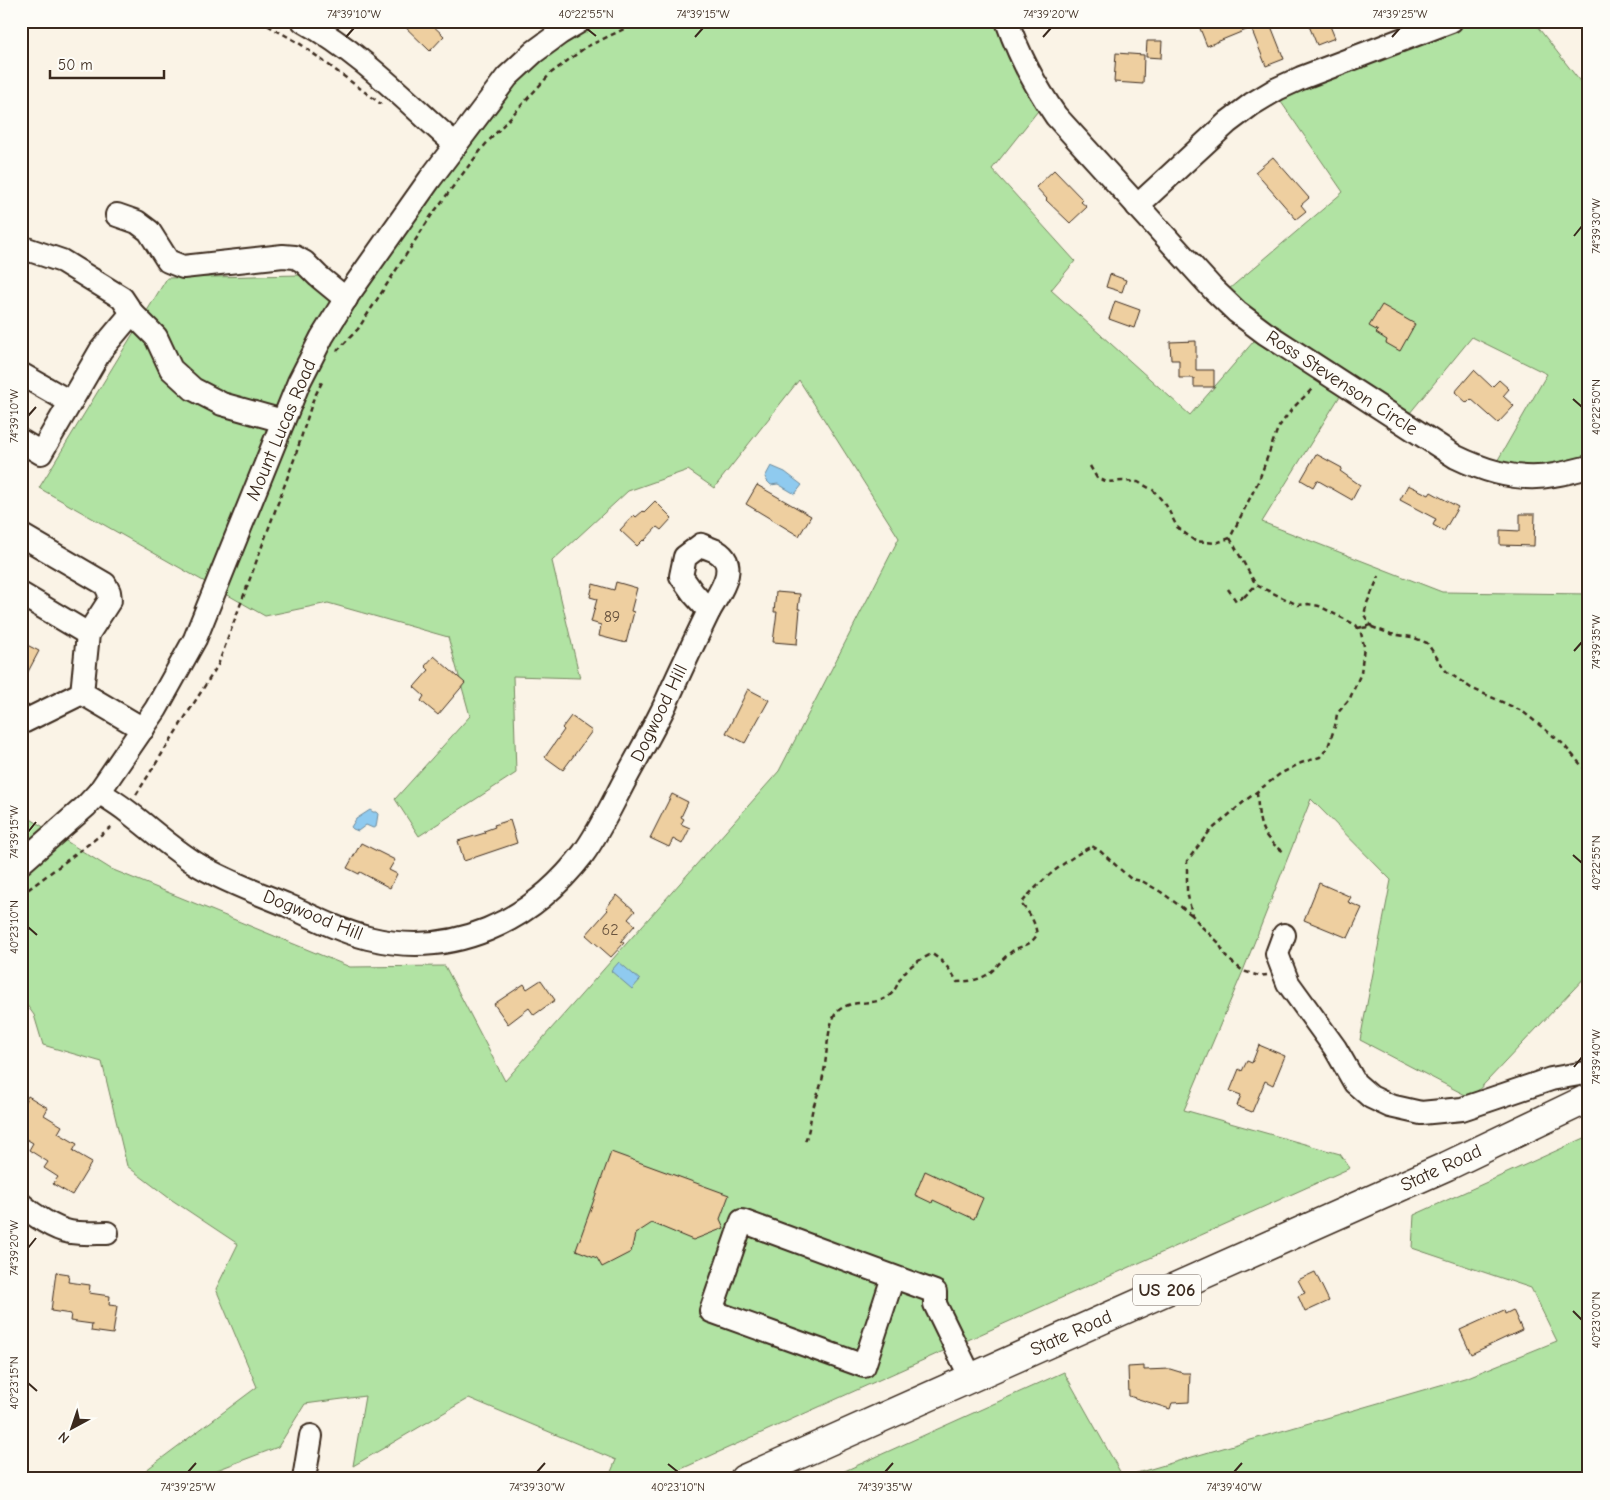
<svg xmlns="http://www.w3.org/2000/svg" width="1610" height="1500" viewBox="0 0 1610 1500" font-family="'Comic Neue',sans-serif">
<rect width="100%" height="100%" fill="#faf3e6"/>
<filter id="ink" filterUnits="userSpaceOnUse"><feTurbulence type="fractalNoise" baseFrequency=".02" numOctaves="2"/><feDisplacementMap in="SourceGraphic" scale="10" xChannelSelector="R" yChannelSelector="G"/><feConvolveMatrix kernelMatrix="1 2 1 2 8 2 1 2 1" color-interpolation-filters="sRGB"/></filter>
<g filter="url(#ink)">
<g fill="#b1e3a3" stroke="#768660">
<polygon points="592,21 1017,21 1045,102 992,169 1075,261 1051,290 1190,415 1260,334 1222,295 1343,192 1270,86 1433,21 1533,21 1589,93 1589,460 1538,470 1495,465 1547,374 1472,337 1405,419 1348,383 1262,522 1442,592 1589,594 1589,973 1471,1098 1360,1040 1391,880 1311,799 1243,971 1184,1110 1340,1154 1350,1168 659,1479 608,1479 616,1460 469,1398 353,1466 365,1396 305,1404 278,1447 193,1479 134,1479 257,1387 216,1289 238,1244 169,1198 127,1166 102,1062 43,1045 34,1015 21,997 21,813 111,869 350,967 445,966 505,1081 779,771 899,538 799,380 714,488 688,470 628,491 552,561 580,678 513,676 516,773 419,836 395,799 470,716 448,637 328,603 265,616 39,488 167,278 300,275 344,307 538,52"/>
<polygon points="1589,1136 1589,1479 827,1479 1064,1372 1123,1477 1468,1377 1557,1341 1531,1288 1412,1248 1414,1215"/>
</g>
<g fill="#8fcaef" stroke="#6d8a9b">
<polygon points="771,466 785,472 802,485 795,494 778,484 771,485 767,481 765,477"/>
<polygon points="370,810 373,812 376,812 378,814 376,827 373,828 366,825 358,831 353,829 351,827 356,819"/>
<polygon points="619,962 640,980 632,989 611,971"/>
</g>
<g fill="#eecfa0" stroke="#3b2a1e">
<polygon points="399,21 428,21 444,36 430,51"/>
<polygon points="1197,21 1269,21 1284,59 1266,66 1251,28 1207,46"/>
<polygon points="1307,21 1328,21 1335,38 1317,45"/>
<polygon points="1147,41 1162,41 1161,58 1146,57"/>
<polygon points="1116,53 1144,55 1143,84 1114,82"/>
<polygon points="1273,157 1309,198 1301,205 1306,211 1296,219 1255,172"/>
<polygon points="1054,170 1083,200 1081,202 1087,207 1070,223 1046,200 1047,199 1036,187"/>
<polygon points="1110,274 1126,280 1122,292 1106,287"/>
<polygon points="1115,301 1140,310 1134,328 1109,319"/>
<polygon points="1382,305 1415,324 1400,351 1386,343 1387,340 1376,333 1378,331 1369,326"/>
<polygon points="1196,341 1196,370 1214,370 1214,387 1194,387 1194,378 1179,378 1179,360 1171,360 1170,342"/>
<polygon points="1474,370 1492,387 1499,380 1509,389 1503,396 1514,406 1498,423 1471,399 1467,403 1455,392"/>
<polygon points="1316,454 1342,468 1340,471 1360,485 1352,500 1317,480 1313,487 1301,480"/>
<polygon points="757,485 811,516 799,536 746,504"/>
<polygon points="1408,485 1429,495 1431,492 1458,507 1444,531 1433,525 1436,519 1400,500"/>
<polygon points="655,501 672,518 661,530 657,527 644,541 643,540 637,546 620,530 634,515 636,517 643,511 644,512"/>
<polygon points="1520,514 1535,514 1534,546 1500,545 1500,530 1520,531"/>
<polygon points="616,582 637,588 631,611 634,612 626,643 599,636 601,625 591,622 597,599 590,597 593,584 614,590"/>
<polygon points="776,592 800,594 798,609 800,609 797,644 773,642 777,612 774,612"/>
<polygon points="21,642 39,651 21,685"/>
<polygon points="434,656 465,683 438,715 421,701 424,696 414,687 429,670 425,666"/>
<polygon points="748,689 769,700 745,743 726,733"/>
<polygon points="571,716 592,731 563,770 545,757 564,730 562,728"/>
<polygon points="672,794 688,802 681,817 684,819 681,824 690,828 682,844 673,839 669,847 650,838"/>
<polygon points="510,820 517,843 464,861 458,841 485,833 484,831 495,827 494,825"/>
<polygon points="361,843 395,860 389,870 397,874 390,888 360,872 359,874 347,868"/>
<polygon points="1319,883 1351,897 1348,902 1362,908 1348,938 1304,920"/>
<polygon points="617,895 635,911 628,919 635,925 621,941 624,943 611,957 586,935 608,910 606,908"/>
<polygon points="541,980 555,1000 534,1015 529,1008 508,1024 494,1004 524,984 527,989"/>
<polygon points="1259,1045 1285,1056 1273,1085 1265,1081 1252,1112 1237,1106 1241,1095 1230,1091 1239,1069 1242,1071 1247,1061 1252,1063"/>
<polygon points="28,1096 48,1108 44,1115 62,1126 58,1133 77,1144 73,1151 92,1162 72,1195 53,1184 58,1177 44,1168 48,1162 29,1150 33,1143 21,1136 21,1108"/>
<polygon points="611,1152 729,1195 720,1219 724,1228 693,1240 652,1223 635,1234 631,1252 602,1267 597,1258 576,1250"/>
<polygon points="925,1171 983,1198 974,1219 933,1200 932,1203 915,1195"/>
<polygon points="56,1272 69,1274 68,1282 90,1285 89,1293 110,1296 109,1305 117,1306 113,1334 91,1331 92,1324 70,1321 71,1314 51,1311"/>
<polygon points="1315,1272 1329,1301 1305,1312 1298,1296 1305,1293 1298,1280"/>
<polygon points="1504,1310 1505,1314 1513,1310 1522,1330 1471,1354 1460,1330"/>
<polygon points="1144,1366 1144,1370 1170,1369 1183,1373 1190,1373 1189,1402 1172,1403 1170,1409 1129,1396 1128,1367"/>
</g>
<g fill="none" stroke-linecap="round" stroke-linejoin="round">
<defs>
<g id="minor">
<path d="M303 21C361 53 407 102 456 145"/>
<path d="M1007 21C1019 56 1035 86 1056 116L1213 289 1237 312 1265 333 1456 457C1487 472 1520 482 1554 475 1566 473 1577 470 1589 467"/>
<polyline points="1137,206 1228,122 1252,104 1277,89 1301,78 1451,21"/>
<polyline points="117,215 137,222 149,231 168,261 183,267 283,256 295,257 304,262 318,276 346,299"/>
<polyline points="21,247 62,261 122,298 132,313"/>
<polyline points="21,374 70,402"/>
<polyline points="21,441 41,453 101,350 132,313 156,337 171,369 193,389 222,404 283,421"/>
<polyline points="21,535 105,584 109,592 110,600 88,634 82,693 143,729"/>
<path d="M701 545C705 547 711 549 716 551 741 566 719 593 709 611L693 593 681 576 685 557Z"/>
<polyline points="21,594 88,634"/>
<polyline points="21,723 82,693"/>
<path d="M99 792C108 798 118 804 127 811 151 829 173 850 200 866 227 882 258 893 287 905 313 917 340 931 368 938 453 959 531 922 583 854 600 831 612 804 626 778 639 754 653 730 665 705 679 673 694 642 709 611"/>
<polyline points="21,863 86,806 99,792 156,709 195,639 299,382 322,337 348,295 430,179 507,77 534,52 560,33 580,21"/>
<polyline points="1284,935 1277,954 1288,983 1335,1048 1355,1083 1371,1097 1390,1106 1421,1113 1462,1109 1551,1079 1585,1073 1589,1076"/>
<path d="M21 1204C33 1215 54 1229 70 1232 82 1234 95 1233 107 1233"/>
<polyline points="893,1277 864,1366 711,1311 742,1221 935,1292 935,1304 971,1378"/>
<polyline points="304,1479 311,1436"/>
</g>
<polyline id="highway" points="744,1479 1447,1166 1589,1098"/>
</defs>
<use href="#minor" stroke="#3b2a1e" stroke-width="26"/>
<use href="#highway" stroke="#3b2a1e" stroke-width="31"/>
<g stroke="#3b2a1e" stroke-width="2.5" stroke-dasharray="5 4" stroke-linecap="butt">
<polyline points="260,21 299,43 381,104"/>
<polyline points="337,351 358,329 431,216 467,168 485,145 551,73 586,47 641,21"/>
<polyline points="1090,466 1097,478 1107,482 1123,481 1138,482 1153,490 1166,505 1177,527 1195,541 1216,543 1230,538 1259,480 1278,428 1292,409 1314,387"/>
<polyline points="1230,538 1256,585"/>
<polyline points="1228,589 1236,601 1246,595"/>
<polyline points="1244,597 1256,585 1298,605 1308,604 1319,606 1356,625 1361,633 1364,646 1361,673 1350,698 1337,714 1335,726 1328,747 1325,751 1320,757 1301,763 1280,774 1246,800 1209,832 1187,861 1187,891 1192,915 1202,927 1218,942 1227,958 1243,971 1259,976 1267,975"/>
<polyline points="1371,625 1358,628 1372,627 1364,615 1367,603 1379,576"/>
<polyline points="1372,627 1391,634 1412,637 1427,643 1446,671 1471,688 1522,711 1562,743 1589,774"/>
<path d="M1257 792C1259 821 1258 835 1284 852"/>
<polyline points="136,795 218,665 295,457 313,400 322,382"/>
<polyline points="21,895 114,825"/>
<path d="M805 1141C810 1130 810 1119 813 1108 817 1096 822 1084 824 1071 827 1057 827 1023 837 1012 851 997 875 1008 890 995 895 991 897 985 900 979 908 966 919 960 932 954 943 961 951 970 957 982 972 981 983 980 994 969 1000 963 1004 957 1011 952 1022 944 1028 948 1037 935 1035 922 1031 914 1021 904 1038 882 1067 859 1092 846L1100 851 1131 879 1142 881 1161 892 1192 915"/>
</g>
<use href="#minor" stroke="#fdfcf7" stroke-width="22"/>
<use href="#highway" stroke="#fdfcf7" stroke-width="28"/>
</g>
</g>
<path fill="none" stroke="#3b2a1e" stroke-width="2" d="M586 28 596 36M346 37 354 28M695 37 703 28M1043 37 1051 28M1392 37 1400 28M1574 236 1582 226M1573 399 1582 407M28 416 36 407M1574 651 1582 642M28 832 36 822M1573 855 1582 863M28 927 37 935M1574 1067 1582 1057M28 1248 36 1238M1573 1311 1582 1320M28 1383 37 1391M668 1464 678 1472M188 1472 196 1463M537 1472 545 1463M885 1472 893 1463M1234 1472 1242 1463"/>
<g text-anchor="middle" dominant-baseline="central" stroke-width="4" stroke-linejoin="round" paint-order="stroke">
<g font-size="16" fill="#68533e">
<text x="612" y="617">89</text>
<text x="610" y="930">62</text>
</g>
<rect fill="#fdfcf7" stroke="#75695f" stroke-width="1" x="1133" y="1274.5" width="68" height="31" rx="4"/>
<g font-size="18" font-weight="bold" fill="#3b2a1e">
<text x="1167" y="1290">US 206</text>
</g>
<g font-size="19" fill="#3b2a1e" stroke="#fdfcf7">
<text transform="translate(1342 383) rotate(33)">Ross Stevenson Circle</text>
<text transform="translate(281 430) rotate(-67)">Mount Lucas Road</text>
<text transform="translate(659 713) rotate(-64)">Dogwood Hill</text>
<text transform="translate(313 915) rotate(22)">Dogwood Hill</text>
<text transform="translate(1441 1168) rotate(-25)">State Road</text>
<text transform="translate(1071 1333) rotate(-24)">State Road</text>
</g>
</g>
<rect width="1610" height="1500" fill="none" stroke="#fdfcf7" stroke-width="55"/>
<g transform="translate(72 1428) rotate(220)" stroke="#fdfcf7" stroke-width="4" paint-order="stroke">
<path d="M0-4L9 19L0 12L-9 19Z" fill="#3b2a1e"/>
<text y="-8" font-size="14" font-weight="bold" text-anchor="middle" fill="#3b2a1e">N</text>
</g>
<path d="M50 70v8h114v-8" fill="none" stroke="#3b2a1e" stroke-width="2.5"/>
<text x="58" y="70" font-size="15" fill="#3b2a1e" stroke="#fdfcf7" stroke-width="4" paint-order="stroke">50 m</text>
<rect x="28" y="28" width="1554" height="1444" fill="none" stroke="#3b2a1e" stroke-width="2"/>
<g font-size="12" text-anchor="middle" fill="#3b2a1e">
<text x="354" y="18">74°39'10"W</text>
<text x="586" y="18">40°22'55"N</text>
<text x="703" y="18">74°39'15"W</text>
<text x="1051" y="18">74°39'20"W</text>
<text x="1400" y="18">74°39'25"W</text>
<text transform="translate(1596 226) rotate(-90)" y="4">74°39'30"W</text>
<text transform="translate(1596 407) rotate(-90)" y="4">40°22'50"N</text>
<text transform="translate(14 416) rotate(-90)" y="4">74°39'10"W</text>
<text transform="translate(1596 642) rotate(-90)" y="4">74°39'35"W</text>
<text transform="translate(14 832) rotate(-90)" y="4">74°39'15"W</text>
<text transform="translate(1596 863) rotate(-90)" y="4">40°22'55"N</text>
<text transform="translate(14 927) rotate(-90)" y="4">40°23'10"N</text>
<text transform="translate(1596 1057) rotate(-90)" y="4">74°39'40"W</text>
<text transform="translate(14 1248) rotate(-90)" y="4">74°39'20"W</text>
<text transform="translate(1596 1320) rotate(-90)" y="4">40°23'00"N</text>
<text transform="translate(14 1383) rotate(-90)" y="4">40°23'15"N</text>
<text x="188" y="1491">74°39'25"W</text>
<text x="537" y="1491">74°39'30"W</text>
<text x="678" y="1491">40°23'10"N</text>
<text x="885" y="1491">74°39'35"W</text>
<text x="1234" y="1491">74°39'40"W</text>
</g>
</svg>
